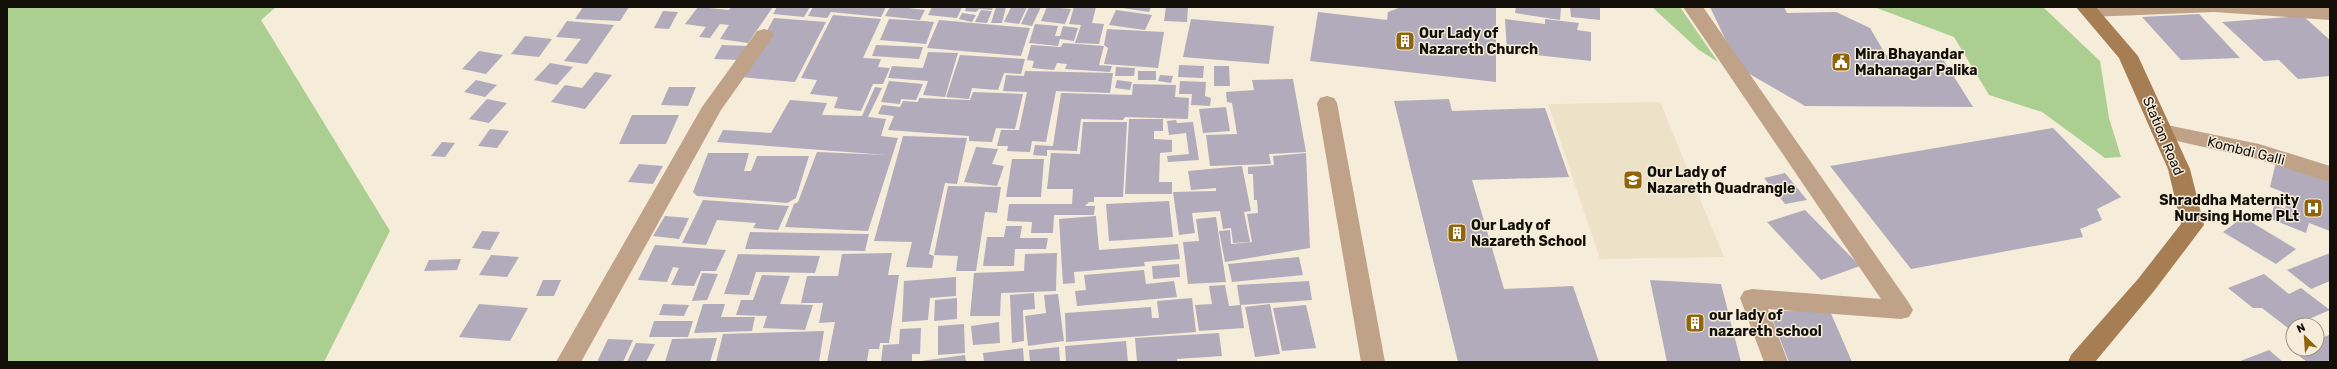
<svg xmlns="http://www.w3.org/2000/svg" width="2337" height="369" viewBox="0 0 2337 369" font-family="Rubik,sans-serif">
<rect width="100%" height="100%" fill="#f5ecda"/>
<polygon fill="#ede1c8" points="1660,102 1724,257 1600,259 1548,104"/>
<g fill="#abcf90">
<polygon points="7,7 276,7 261,20 390,231 324,362 7,362"/>
<polygon points="1652,7 1680,7 1718,62 1699,50"/>
<polygon points="1874,7 2043,7 2100,61 2109,118 2121,157 2105,158 2042,112 1989,95 1954,37"/>
</g>
<g fill="#b2abbc">
<polygon points="583,7 629,7 620,21 575,19"/>
<polygon points="698,7 729,10 731,7 773,7 748,43 720,39 729,25 720,24 710,38 699,37 706,27 685,24"/>
<polygon points="777,7 810,7 804,17 773,14"/>
<polygon points="813,7 886,7 881,17 831,12 827,18 808,16"/>
<polygon points="890,7 900,7 925,10 920,20 885,16"/>
<polygon points="932,7 962,7 957,18 928,15"/>
<polygon points="966,7 993,7 992,10 979,9 976,12 965,11"/>
<polygon points="996,7 1006,7 1002,23 991,23"/>
<polygon points="1011,7 1027,7 1019,24 1004,22"/>
<polygon points="1029,7 1041,7 1032,26 1021,24"/>
<polygon points="1047,7 1071,9 1065,24 1041,21"/>
<polygon points="1074,7 1096,7 1092,23 1104,24 1099,44 1075,43 1081,25 1069,24"/>
<polygon points="1116,7 1151,7 1149,12"/>
<polygon points="1166,7 1188,7 1187,22 1164,21"/>
<polygon points="1401,7 1496,7 1496,82 1310,61 1318,12 1387,20 1388,12"/>
<polygon points="1516,7 1561,7 1560,20 1515,13"/>
<polygon points="1570,7 1600,7 1600,20 1571,17"/>
<polygon points="1710,7 1784,7 1787,13 1836,12 1870,28 1886,55 1941,56 1973,107 1805,106 1739,68"/>
<polygon points="981,10 992,11 987,23 975,22"/>
<polygon points="1116,10 1152,15 1145,30 1109,25"/>
<polygon points="663,11 678,12 669,29 654,28"/>
<polygon points="962,13 976,15 972,22 959,19"/>
<polygon points="2199,14 2240,58 2181,60 2142,17"/>
<polygon points="833,15 881,19 863,58 881,59 878,67 890,68 883,84 873,84 861,111 834,108 838,97 810,94 817,80 801,78"/>
<polygon points="2303,16 2330,40 2330,76 2298,79 2279,60 2264,61 2222,22"/>
<polygon points="774,18 826,22 795,82 741,77"/>
<polygon points="889,19 924,21 934,22 926,44 880,40"/>
<polygon points="1191,19 1274,26 1269,64 1183,57"/>
<polygon points="1505,19 1545,24 1545,19 1579,23 1577,30 1591,32 1591,61 1507,52"/>
<polygon points="939,20 1030,28 1021,56 927,48"/>
<polygon points="567,21 614,25 587,64 564,61 581,39 556,37"/>
<polygon points="1035,24 1058,26 1055,36 1060,36 1063,26 1078,28 1074,41 1060,39 1058,46 1029,43"/>
<polygon points="1107,29 1164,32 1158,68 1104,64 1108,48 1104,45"/>
<polygon points="525,36 552,39 539,57 511,54"/>
<polygon points="1063,43 1104,46 1099,65 1112,66 1110,72 1065,69 1067,64 1057,63 1054,70 1032,68 1034,61 1027,60 1031,45 1061,47"/>
<polygon points="722,45 747,46 740,60 714,59"/>
<polygon points="876,45 923,47 919,59 872,56"/>
<polygon points="479,51 503,55 486,74 462,69"/>
<polygon points="928,52 958,53 945,97 923,95 928,81 888,78 892,66 923,68"/>
<polygon points="960,55 1025,59 1021,74 1004,73 998,90 972,88 969,99 946,97"/>
<polygon points="550,63 573,67 557,85 534,80"/>
<polygon points="1179,65 1204,66 1203,78 1178,77"/>
<polygon points="1214,66 1229,66 1230,86 1214,86"/>
<polygon points="1116,67 1135,68 1134,76 1115,76"/>
<polygon points="1025,71 1113,73 1110,93 1056,91 1046,142 1032,141 1030,152 1007,151 1008,146 997,146 1001,130 1019,130 1027,92 1003,91 1006,75 1024,76"/>
<rect x="1138" y="71" width="18" height="9"/>
<polygon points="595,72 612,75 585,109 551,102 565,85 582,88"/>
<polygon points="1160,75 1173,76 1171,83 1158,81"/>
<polygon points="1293,79 1306,152 1269,154 1271,164 1210,166 1206,135 1237,134 1232,103 1227,102 1226,92 1254,90 1252,80"/>
<polygon points="476,80 497,85 485,97 464,92"/>
<polygon points="1117,80 1132,82 1130,90 1115,88"/>
<polygon points="889,81 923,84 916,100 901,99 900,104 881,102"/>
<polygon points="1180,81 1206,82 1205,96 1211,98 1210,106 1191,105 1192,94 1179,94"/>
<polygon points="1133,84 1176,85 1175,97 1189,98 1188,119 1125,117 1123,120 1081,119 1077,151 1047,150 1047,156 1033,155 1035,145 1053,146 1061,93 1132,95"/>
<polygon points="669,87 696,87 688,106 661,105"/>
<polygon points="875,87 882,88 868,117 886,119 881,136 898,138 868,231 785,227 794,204 798,202 817,152 887,155 717,142 723,130 771,133 790,100 827,103 822,115 862,116"/>
<polygon points="973,92 1023,94 1015,129 996,128 992,142 969,141 969,136 888,130 894,116 878,114 882,105 900,107 903,101 918,102 919,98 970,100"/>
<polygon points="487,99 507,103 489,123 469,119"/>
<polygon points="1449,99 1452,111 1545,108 1569,177 1472,180 1504,289 1573,286 1599,362 1458,362 1394,101"/>
<polygon points="1226,107 1230,131 1203,133 1199,109"/>
<polygon points="632,115 679,115 666,144 619,144"/>
<polygon points="1129,119 1163,119 1163,131 1154,131 1154,139 1172,140 1172,152 1160,153 1159,182 1172,182 1172,194 1125,194"/>
<polygon points="1176,120 1177,123 1193,122 1199,160 1168,162 1167,156 1189,154 1186,133 1169,135 1167,121"/>
<polygon points="1083,122 1127,122 1123,197 1094,197 1094,202 1089,202 1085,206 1095,206 1094,215 1054,215 1053,233 1031,233 1032,222 1007,221 1009,204 1072,204 1073,189 1047,189 1051,153 1080,154"/>
<polygon points="2053,128 2121,197 2097,209 2102,220 2080,229 2083,237 1911,269 1830,166"/>
<polygon points="490,129 509,131 497,148 478,146"/>
<polygon points="903,136 967,138 957,184 945,183 929,254 934,256 932,268 906,267 912,242 874,241"/>
<polygon points="442,142 455,143 445,157 431,156"/>
<polygon points="976,147 998,149 992,164 1004,166 997,186 964,182"/>
<polygon points="708,153 749,153 744,171 751,171 757,156 809,156 796,198 787,203 697,196 693,192"/>
<polygon points="1306,153 1310,248 1225,262 1219,231 1230,230 1231,244 1252,242 1247,214 1258,213 1257,200 1254,200 1253,174 1248,174 1248,167 1274,165 1273,156"/>
<polygon points="1012,159 1044,159 1041,197 1006,197"/>
<polygon points="2276,162 2330,181 2330,231 2309,223 2306,233 2271,219 2274,205 2285,209 2288,194 2270,187"/>
<polygon points="639,164 663,166 653,184 628,182"/>
<polygon points="1242,166 1251,211 1244,212 1250,242 1233,243 1231,228 1223,229 1220,211 1192,213 1195,233 1179,235 1173,192 1216,191 1216,188 1191,190 1188,171"/>
<polygon points="1785,173 1807,200 1785,204 1764,178"/>
<polygon points="948,186 1001,187 997,213 985,212 976,271 956,271 958,256 934,255"/>
<polygon points="703,200 789,206 778,230 753,228 756,223 717,220 706,245 682,243"/>
<polygon points="1169,201 1173,237 1109,241 1106,204"/>
<polygon points="1805,210 1860,266 1821,280 1767,222"/>
<polygon points="665,216 689,218 679,239 653,236"/>
<polygon points="1096,216 1099,250 1178,244 1180,259 1144,262 1145,266 1074,272 1075,283 1063,284 1059,219"/>
<polygon points="1216,217 1226,282 1188,284 1183,242 1199,241 1196,219"/>
<polygon points="2243,217 2296,249 2276,264 2223,232"/>
<polygon points="1006,226 1022,226 1020,238 1048,238 1046,249 1015,249 1014,266 983,266 987,237 1004,237"/>
<polygon points="482,231 500,232 490,250 472,248"/>
<polygon points="750,232 869,234 865,251 745,249"/>
<polygon points="655,245 726,250 716,271 701,271 694,286 671,285 679,268 673,267 667,282 638,280"/>
<polygon points="892,253 888,275 899,275 889,343 880,343 879,349 869,349 867,361 827,362 835,322 819,323 823,303 801,303 807,276 838,276 842,254"/>
<polygon points="1057,253 1056,291 1001,293 1000,316 970,316 974,273 1024,271 1025,254"/>
<polygon points="2330,253 2330,281 2311,289 2287,270"/>
<polygon points="738,254 820,256 815,273 756,272 749,295 724,294"/>
<polygon points="491,255 519,257 507,277 479,275"/>
<polygon points="1299,257 1303,275 1232,282 1228,264"/>
<polygon points="461,259 457,270 424,271 429,260"/>
<polygon points="1179,264 1180,277 1153,279 1152,266"/>
<polygon points="1144,270 1146,284 1174,281 1177,297 1077,306 1075,291 1086,290 1084,275"/>
<polygon points="702,273 718,274 707,300 692,301"/>
<polygon points="2264,274 2289,294 2301,288 2330,310 2288,328 2262,308 2253,308 2228,288"/>
<polygon points="762,275 790,276 780,304 813,305 805,330 763,328 767,316 736,315 741,300 753,300"/>
<polygon points="956,277 956,296 930,298 928,320 902,322 904,281"/>
<polygon points="543,280 561,280 554,296 536,296"/>
<polygon points="1650,280 1721,284 1741,362 1667,362"/>
<polygon points="1309,281 1312,300 1240,305 1237,285"/>
<polygon points="1225,285 1229,306 1241,305 1244,328 1199,331 1195,305 1212,304 1209,286"/>
<polygon points="1034,293 1035,309 1023,310 1024,341 1012,343 1010,295"/>
<polygon points="1058,294 1064,341 1028,346 1025,316 1046,313 1044,295"/>
<polygon points="957,298 957,319 934,321 935,300"/>
<polygon points="1192,298 1196,332 1066,342 1065,313 1151,307 1152,318 1159,318 1157,301"/>
<polygon points="479,304 528,308 510,341 459,337"/>
<polygon points="663,304 689,305 684,316 659,315"/>
<polygon points="703,304 725,304 721,317 755,317 752,331 694,333"/>
<polygon points="1270,304 1280,354 1255,357 1245,307"/>
<polygon points="1306,305 1316,348 1282,351 1273,308"/>
<polygon points="1769,311 1830,311 1852,362 1789,362"/>
<polygon points="654,321 693,321 688,337 649,337"/>
<polygon points="999,322 1000,343 973,345 971,326"/>
<polygon points="964,324 965,353 938,355 938,326"/>
<polygon points="921,328 920,354 912,354 912,362 881,362 883,345 899,344 900,329"/>
<polygon points="824,331 819,362 716,362 723,334"/>
<polygon points="1219,333 1222,356 1177,359 1177,362 1137,362 1135,338"/>
<polygon points="2329,335 2330,362 2307,362 2294,352 2299,349 2317,349 2317,340"/>
<polygon points="717,338 710,362 665,362 672,339"/>
<polygon points="608,339 633,340 623,362 597,362"/>
<polygon points="1126,341 1128,362 1066,362 1065,346"/>
<polygon points="636,343 655,344 646,362 627,362"/>
<polygon points="1059,347 1060,362 1030,362 1029,350"/>
<polygon points="1023,348 1024,362 984,362 983,353"/>
<polygon points="2269,350 2283,362 2238,362"/>
<polygon points="965,355 966,362 921,362 921,361"/>
</g>
<g fill="none" stroke-linecap="round" stroke-linejoin="round">
<g fill="#bfa287" fill-rule="evenodd">
<polygon points="1683,7 1703,7 1909,303 1913,310 1909,317 1901,319 1768,309 1788,362 1764,362 1740,298 1744,291 1752,289 1881,299"/>
<polygon points="2083,7 2314,7 2330,8 2330,20 2214,12 2090,17 2083,15 2080,11"/>
<polygon points="764,29 771,31 774,35 721,110 581,362 556,362 702,107 757,31"/>
<polygon points="1327,96 1334,98 1337,103 1385,362 1361,362 1317,103 1320,98"/>
<polygon points="2162,124 2259,144 2330,166 2330,182 2257,159 2155,136 2151,131 2155,126"/>
</g>
<polygon fill="#a77d53" fill-rule="evenodd" points="2076,7 2096,7 2138,56 2190,169 2204,225 2154,291 2095,362 2068,362 2071,355 2138,279 2181,224 2168,169 2119,58"/>
</g>
<defs>
<symbol id="building-square" viewBox="-11 -11 22 22"><rect x="-9" y="-9" width="18" height="18" rx="4" fill="#8f640a" stroke="#f5ecda"/><path d="M-4-6H4V6H1V3H-1V6H-4ZM-2.5-4.3h1.7v1.8h-1.7ZM.8-4.3h1.7v1.8H.8ZM-2.5-1h1.7V.8h-1.7ZM.8-1h1.7V.8H.8Z" fill="#fff"/></symbol>
<symbol id="civic-square" viewBox="-11 -11 22 22"><rect x="-9" y="-9" width="18" height="18" rx="4" fill="#8f640a" stroke="#f5ecda"/><path d="M-.6-6.5H3V-4.5H.6V-3L4-1V1h2V6H-6V1h2V-1L-.6-3ZM-1.2 2.5V6h2.4V2.5Z" fill="#fff"/></symbol>
<symbol id="school-square" viewBox="-11 -11 22 22"><rect x="-9" y="-9" width="18" height="18" rx="4" fill="#8f640a" stroke="#f5ecda"/><path d="M0-5L7-2L0 1L-7-2ZM-4 1L0 2.5L4 1V4Q0 6-4 4Z" fill="#fff"/></symbol>
<symbol id="hospital-square" viewBox="-11 -11 22 22"><rect x="-9" y="-9" width="18" height="18" rx="4" fill="#8f640a" stroke="#f5ecda"/><path d="M-5-5h3v3.5h4V-5h3V5h-3V1.5h-4V5h-3Z" fill="#fff"/></symbol>
</defs>
<g fill-rule="evenodd">
<use href="#building-square" x="1394" y="30" width="22" height="22"/>
<use href="#civic-square" x="1830" y="51" width="22" height="22"/>
<use href="#school-square" x="1622" y="169" width="22" height="22"/>
<use href="#hospital-square" x="2302" y="197" width="22" height="22"/>
<use href="#building-square" x="1446" y="222" width="22" height="22"/>
<use href="#building-square" x="1684" y="312" width="22" height="22"/>
</g>
<g text-anchor="middle" dominant-baseline="central" stroke-width="3" stroke-linejoin="round" paint-order="stroke">
<g font-size="14" font-weight="bold" fill="#120f09" stroke="#f5ecda" text-anchor="start">
<text x="1419" y="33">Our Lady of<tspan x="1419" dy="16">Nazareth Church</tspan></text>
<text x="1855" y="54">Mira Bhayandar<tspan x="1855" dy="16">Mahanagar Palika</tspan></text>
<text x="1647" y="172">Our Lady of<tspan x="1647" dy="16">Nazareth Quadrangle</tspan></text>
<text x="2299" y="200" text-anchor="end">Shraddha Maternity<tspan x="2299" dy="16">Nursing Home PLt</tspan></text>
<text x="1471" y="225">Our Lady of<tspan x="1471" dy="16">Nazareth School</tspan></text>
<text x="1709" y="315">our lady of<tspan x="1709" dy="16">nazareth school</tspan></text>
</g>
<g font-size="14" fill="#120f09" stroke="#f5ecda">
<text transform="translate(2163 136) rotate(67)">Station Road</text>
<text transform="translate(2246 151) rotate(14)">Kombdi Galli</text>
</g>
</g>
<rect width="2337" height="369" fill="none" stroke="#120f09" stroke-width="16"/>
<g transform="translate(2305 337) rotate(335)"><circle r="19" fill="#f5ecda" stroke="#9a9486"/>
<path d="M0-3L7 15L0 10L-7 15Z" fill="#8f640a"/>
<text y="-6" font-size="11" font-weight="bold" text-anchor="middle" fill="#120f09">N</text>
</g>
</svg>
